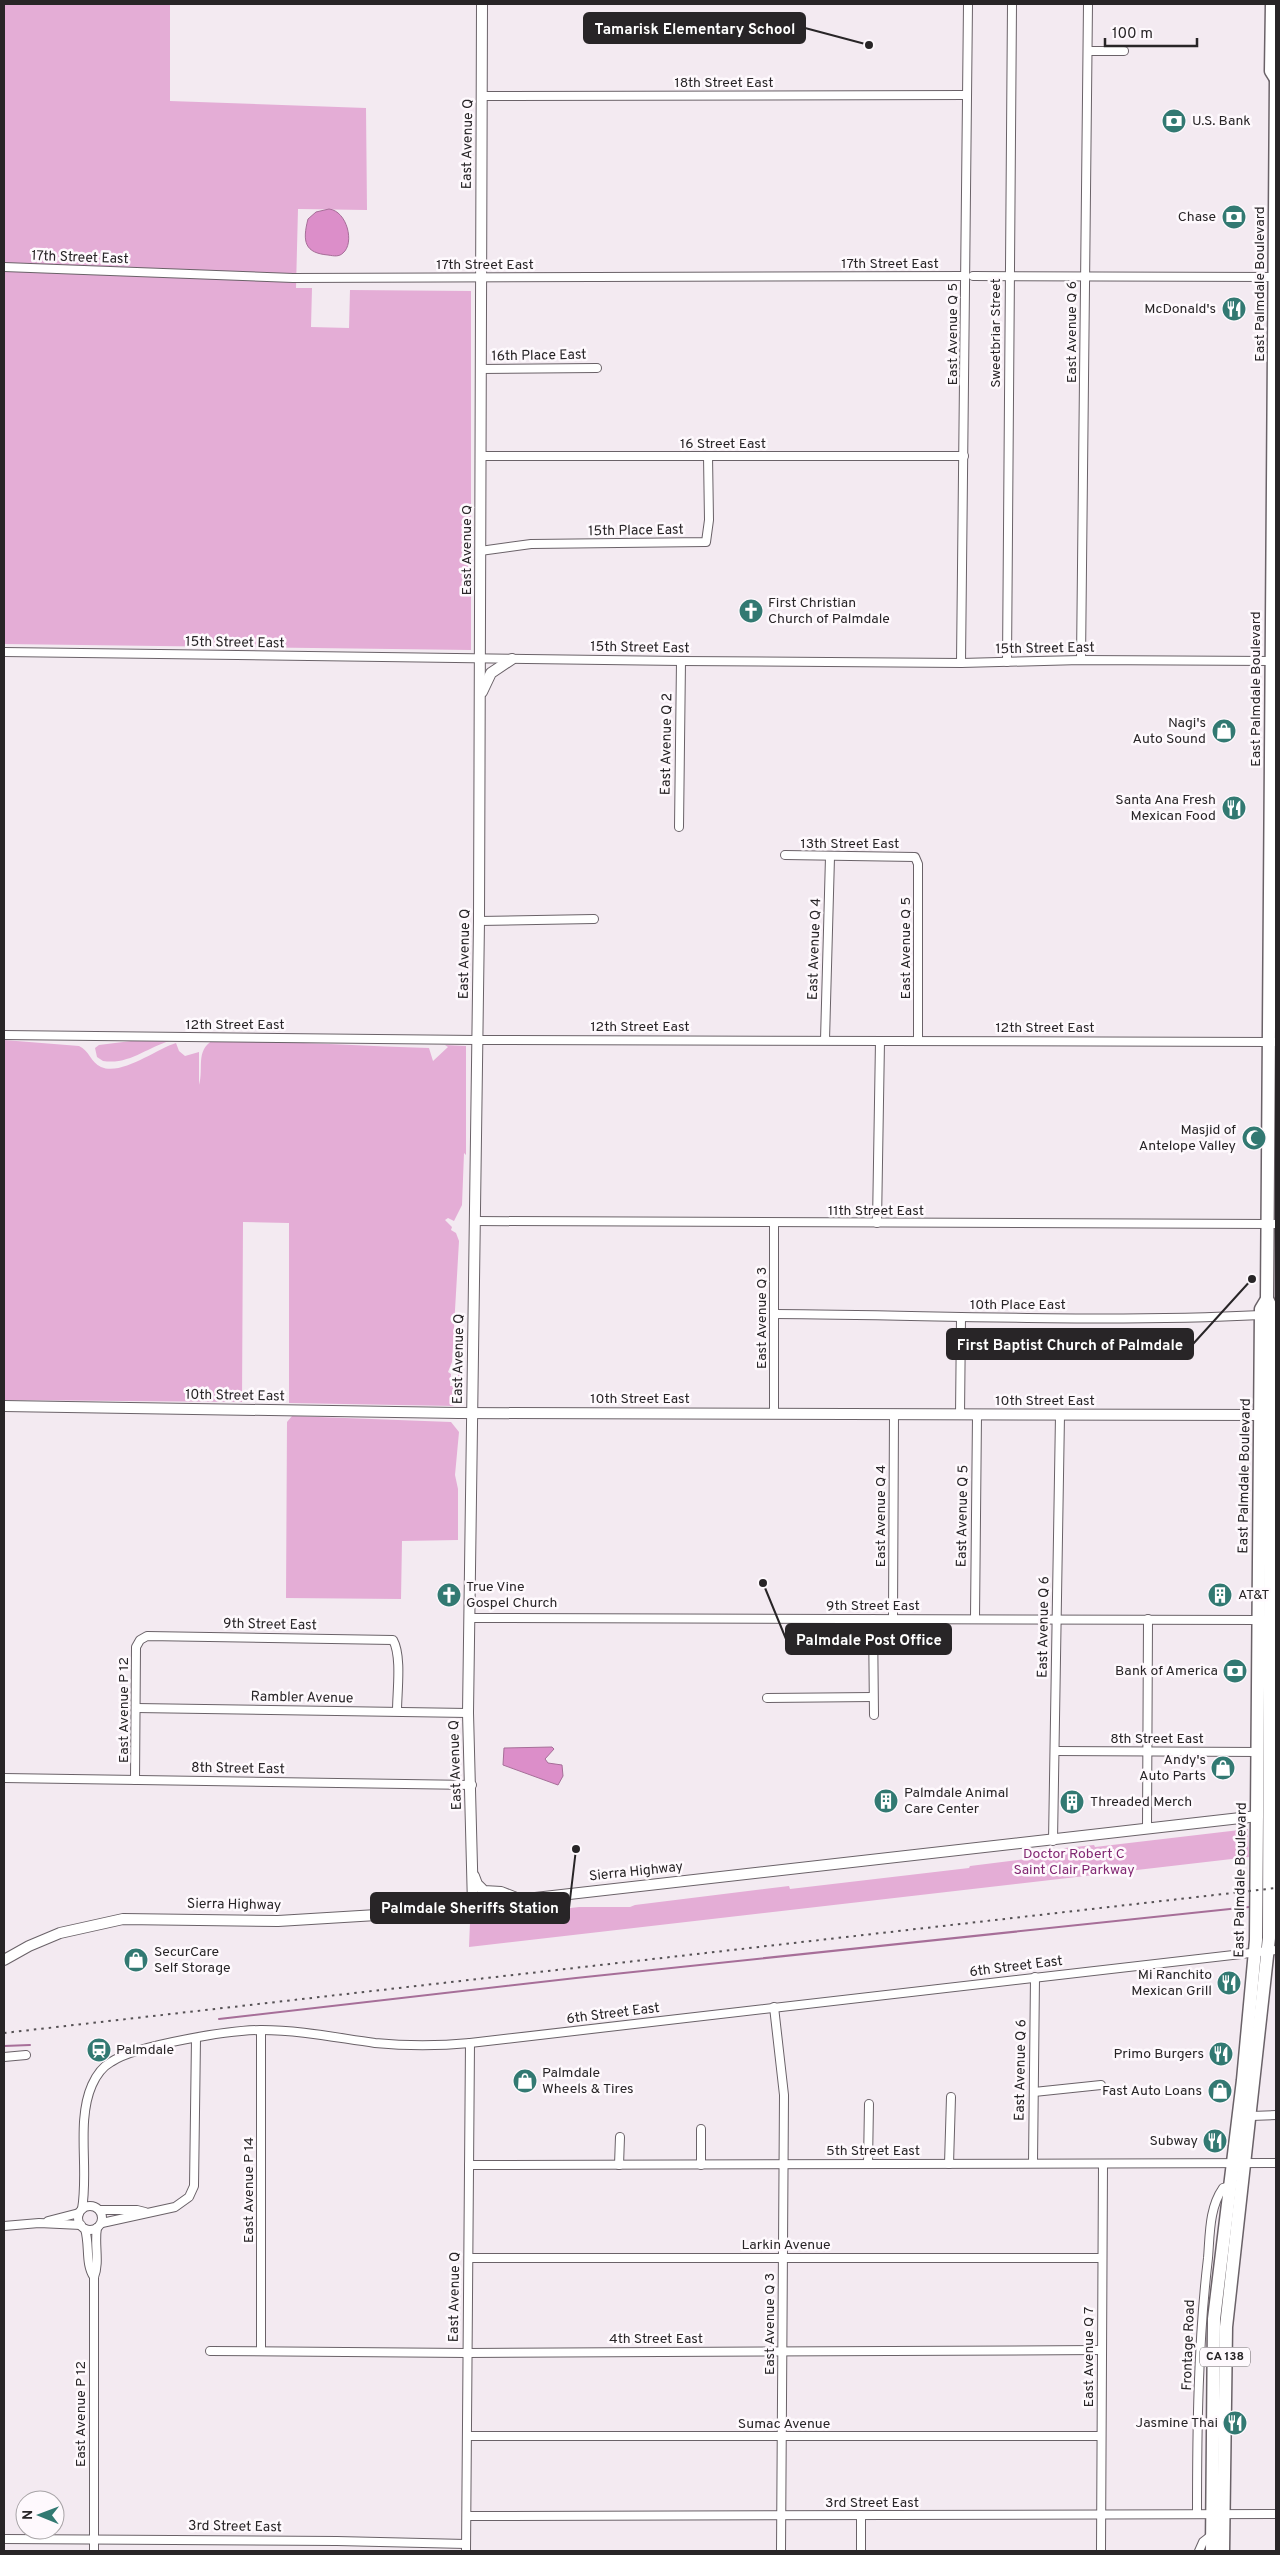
<svg xmlns="http://www.w3.org/2000/svg" width="1280" height="2555" viewBox="0 0 1280 2555" font-family="Overpass,sans-serif">
<rect width="100%" height="100%" fill="#f3eaf1"/>
<g fill="#e4add6">
<polygon points="4,4 170,4 170,101 366,108 367,210 298,209 296,288 312,288 311,327 349,328 350,290 471,291 471,650 5,644 4,854"/>
<path d="M4 1040 79 1046C89 1050 91 1063 101 1067 122 1076 156 1049 176 1043L179 1051 185 1056 199 1052V1085C204 1068 195 1051 213 1040 286 1041 356 1046 429 1048L433 1061 448 1047 445 1045 466 1046V1155L464 1153 462 1205 454 1221 448 1218 445 1220 452 1227 451 1230 456 1233 459 1241 452 1362 448 1372 451 1374 450 1386H455L458 1380 459 1343 463 1342V1348H461V1396L453 1406 289 1403V1223L243 1222 242 1402 4 1400Z"/>
<path d="M139 1040 170 1041C147 1047 130 1065 103 1061L97 1057 95 1048 99 1045Z"/>
<polygon points="292,1416 451,1422 459,1432 455,1475 458,1489 458,1540 402,1541 401,1599 286,1598 287,1422"/>
<polygon points="1248,1829 1249,1857 469,1947 470,1922 483,1918 579,1907 630,1907 635,1905 789,1886 790,1889 969,1868 970,1866 1057,1855 1065,1848 1094,1845 1095,1847"/>
</g>
<g fill="#dc8ec9" stroke="#a66e98">
<path d="M329 209C347 211 355 243 343 253 339 257 334 256 328 255 305 253 302 242 308 219L316 212Z"/>
<polygon points="552,1747 554,1749 545,1759 548,1763 562,1765 563,1776 558,1785 503,1765 504,1748"/>
</g>
<g fill="none" stroke-linecap="round" stroke-linejoin="round">
<g stroke="#a66e98" stroke-width="2">
<polyline points="219,2019 576,1978 1249,1907"/>
<polyline points="4,2046 30,2045"/>
</g>
<defs>
<g id="minor">
<polyline points="1088,51 1124,51"/>
<polyline points="482,96 967,95"/>
<polyline points="4,267 293,278 966,276"/>
<polyline points="973,276 1276,277"/>
<polyline points="481,369 597,368"/>
<polyline points="481,456 964,456"/>
<polyline points="480,551 531,544 706,542 709,520 708,456"/>
<polyline points="4,652 681,661 961,663 1081,660 1274,661"/>
<polyline points="1081,660 1088,4"/>
<polyline points="1007,662 1012,4"/>
<polyline points="961,663 968,4"/>
<polyline points="679,827 681,661"/>
<polyline points="785,855 915,857 918,864 918,1041"/>
<polyline points="479,921 594,919"/>
<polyline points="4,1035 477,1040 1276,1042"/>
<polyline points="825,1040 830,857"/>
<polyline points="476,1221 1276,1224"/>
<polyline points="877,1223 880,1041"/>
<path d="M775 1314C937 1315 1099 1323 1261 1315"/>
<polyline points="774,1413 774,1223"/>
<polyline points="960,1415 961,1318"/>
<polyline points="469,1618 1262,1620"/>
<polyline points="893,1618 894,1414"/>
<polyline points="975,1618 977,1415"/>
<polyline points="873,1619 874,1715"/>
<polyline points="767,1698 873,1697"/>
<polyline points="136,1708 468,1713"/>
<polyline points="1055,1751 1259,1752"/>
<polyline points="4,1778 472,1785"/>
<path d="M135 1780 136 1647 140 1640 147 1636 393 1640C402 1656 397 1692 397 1711"/>
<polyline points="1147,1829 1148,1619"/>
<polyline points="1053,1841 1060,1415"/>
<polyline points="774,2007 784,2095 781,2551"/>
<polyline points="4,2057 26,2055"/>
<polyline points="1034,2092 1101,2085"/>
<polyline points="1251,2116 1276,2115"/>
<polyline points="868,2163 869,2104"/>
<polyline points="1033,2163 1035,1977"/>
<polyline points="949,2164 951,2097"/>
<polyline points="469,2165 1276,2163"/>
<polyline points="619,2165 620,2137"/>
<polyline points="701,2165 701,2129"/>
<circle cx="90" cy="2218" r="12"/>
<path d="M82 2209C89 2170 76 2121 92 2085 96 2076 102 2067 111 2062 136 2045 231 2030 262 2030 300 2030 338 2038 375 2043 407 2046 438 2046 470 2043L1276 1950"/>
<polyline points="100,2210 137,2210 145,2212"/>
<polyline points="48,2221 79,2213"/>
<polyline points="102,2223 175,2207 189,2197 194,2186 196,2038"/>
<polyline points="4,2226 39,2223 81,2225"/>
<path d="M85 2229C90 2245 85 2264 94 2277"/>
<polyline points="469,2258 1102,2258"/>
<polyline points="210,2351 467,2353 1102,2350"/>
<polyline points="261,2351 261,2030"/>
<polyline points="467,2436 1101,2436"/>
<path d="M1197 2514C1197 2429 1198 2343 1208 2258 1210 2234 1209 2208 1223 2188L1231 2186"/>
<polyline points="467,2516 1276,2514"/>
<polyline points="4,2539 337,2541 466,2544"/>
<path d="M94 2551V2277C100 2262 94 2244 97 2228"/>
<polyline points="466,2551 470,2043"/>
<polyline points="861,2551 861,2515"/>
<polyline points="1101,2551 1103,2164"/>
<polyline points="1199,2551 1203,2542 1212,2535"/>
</g>
<g id="major">
<polyline points="482,692 491,673 512,659"/>
<polyline points="4,1406 458,1413 1268,1415"/>
<polyline points="474,1876 477,1884 484,1891 501,1892 519,1899"/>
<polyline points="473,1905 468,1713 479,921 482,4"/>
<polyline points="4,1960 29,1946 60,1933 123,1919 278,1921 393,1914 1258,1816"/>
</g>
<g id="highway">
<polyline points="1272,4 1271,71 1276,79"/>
<polyline points="1212,2551 1214,2319 1243,2080 1256,1940 1261,1309 1267,1299 1276,78"/>
<polyline points="1223,2551 1226,2327 1269,1938 1271,1307 1267,1299"/>
</g>
</defs>
<use href="#minor" stroke="#6a6268" stroke-width="10"/>
<use href="#major" stroke="#6a6268" stroke-width="12"/>
<use href="#highway" stroke="#6a6268" stroke-width="15"/>
<use href="#minor" stroke="#fff" stroke-width="8"/>
<use href="#major" stroke="#fff" stroke-width="10"/>
<use href="#highway" stroke="#fff" stroke-width="12"/>
<polyline stroke="#555154" stroke-width="2" stroke-dasharray="2.5 5" stroke-linecap="butt" points="4,2033 1276,1888"/>
</g>
<defs>
<symbol id="bank-disc" viewBox="-11 -11 22 22"><circle r="9.5" fill="#327972" stroke="#fef9fd"/><path d="M-6-4H6V4H-6ZM0-2.3a2.3 2.3 0 1 0 0 4.6a2.3 2.3 0 1 0 0-4.6Z" fill="#fff"/></symbol>
<symbol id="restaurant-disc" viewBox="-11 -11 22 22"><circle r="9.5" fill="#327972" stroke="#fef9fd"/><path d="M-5-6h1v4h1v-4h1v4h1v-4h1v5L-1.5 .5V6h-2V.5L-5-1ZM5-6V6H3V1.5H1.5Q1.5-4 5-6Z" fill="#fff"/></symbol>
<symbol id="church-disc" viewBox="-11 -11 22 22"><circle r="9.5" fill="#327972" stroke="#fef9fd"/><path d="M-1.2-6h2.4v3.5h3.3v2.4h-3.3V6h-2.4V-.1h-3.3v-2.4h3.3Z" fill="#fff"/></symbol>
<symbol id="shop-disc" viewBox="-11 -11 22 22"><circle r="9.5" fill="#327972" stroke="#fef9fd"/><path d="M-5-2.5h2.3a2.7 3.5 0 0 1 5.4 0H5L5.5 6h-11ZM-1.5-2.5h3a1.5 2.3 0 0 0-3 0Z" fill="#fff"/></symbol>
<symbol id="mosque-disc" viewBox="-11 -11 22 22"><circle r="9.5" fill="#327972" stroke="#fef9fd"/><path d="M3.5-4.9A6 6 0 1 0 3.5 4.9A5 5 0 1 1 3.5-4.9Z" fill="#fff"/></symbol>
<symbol id="building-disc" viewBox="-11 -11 22 22"><circle r="9.5" fill="#327972" stroke="#fef9fd"/><path d="M-4-6H4V6H1V3H-1V6H-4ZM-2.5-4.3h1.7v1.8h-1.7ZM.8-4.3h1.7v1.8H.8ZM-2.5-1h1.7V.8h-1.7ZM.8-1h1.7V.8H.8Z" fill="#fff"/></symbol>
<symbol id="station-disc" viewBox="-11 -11 22 22"><circle r="9.5" fill="#327972" stroke="#fef9fd"/><path d="M-3-6H3Q5-6 5-4V2Q5 4 3 4L4.5 6H3L1.5 4h-3L-3 6H-4.5L-3 4Q-5 4-5 2V-4Q-5-6-3-6ZM-3.5-4v3h7v-3ZM-3.5 1v1.5H-2V1ZM2 1v1.5H3.5V1Z" fill="#fff"/></symbol>
</defs>
<g fill-rule="evenodd">
<use href="#bank-disc" x="1160" y="107" width="28" height="28"/>
<use href="#bank-disc" x="1220" y="203" width="28" height="28"/>
<use href="#restaurant-disc" x="1220" y="295" width="28" height="28"/>
<use href="#church-disc" x="737" y="597" width="28" height="28"/>
<use href="#shop-disc" x="1210" y="717" width="28" height="28"/>
<use href="#restaurant-disc" x="1220" y="794" width="28" height="28"/>
<use href="#mosque-disc" x="1240" y="1124" width="28" height="28"/>
<use href="#church-disc" x="435" y="1581" width="28" height="28"/>
<use href="#building-disc" x="1206" y="1581" width="28" height="28"/>
<use href="#bank-disc" x="1221" y="1657" width="28" height="28"/>
<use href="#shop-disc" x="1209" y="1754" width="28" height="28"/>
<use href="#building-disc" x="872" y="1787" width="28" height="28"/>
<use href="#building-disc" x="1058" y="1788" width="28" height="28"/>
<use href="#shop-disc" x="122" y="1946" width="28" height="28"/>
<use href="#restaurant-disc" x="1215" y="1969" width="28" height="28"/>
<use href="#station-disc" x="85" y="2036" width="28" height="28"/>
<use href="#restaurant-disc" x="1207" y="2040" width="28" height="28"/>
<use href="#shop-disc" x="511" y="2067" width="28" height="28"/>
<use href="#shop-disc" x="1206" y="2077" width="28" height="28"/>
<use href="#restaurant-disc" x="1201" y="2127" width="28" height="28"/>
<use href="#restaurant-disc" x="1221" y="2409" width="28" height="28"/>
</g>
<g text-anchor="middle" dominant-baseline="central" stroke-width="5" stroke-linejoin="round" paint-order="stroke">
<rect fill="#fef9fd" stroke="#686567" stroke-width="1" x="1200" y="2347.5" width="50" height="19" rx="4"/>
<g font-size="12" font-weight="bold" fill="#282527">
<text x="1225" y="2357">CA 138</text>
</g>
<g font-size="14" fill="#282527" stroke="#fef9fd">
<text x="724" y="83">18th Street East</text>
<text transform="translate(468 144) rotate(-89)">East Avenue Q</text>
<text transform="translate(80 258) rotate(2)">17th Street East</text>
<text x="890" y="264">17th Street East</text>
<text x="485" y="265">17th Street East</text>
<text transform="translate(1260 284) rotate(-90)">East Palmdale Boulevard</text>
<text transform="translate(1072 332) rotate(-90)">East Avenue Q 6</text>
<text transform="translate(996 333) rotate(-90)">Sweetbriar Street</text>
<text transform="translate(953 334) rotate(-90)">East Avenue Q 5</text>
<text transform="translate(539 356) rotate(-1)">16th Place East</text>
<text x="723" y="444">16 Street East</text>
<text transform="translate(636 531) rotate(-1)">15th Place East</text>
<text transform="translate(467 550) rotate(-90)">East Avenue Q</text>
<text transform="translate(235 643) rotate(1)">15th Street East</text>
<text transform="translate(640 648) rotate(1)">15th Street East</text>
<text transform="translate(1045 649) rotate(-1)">15th Street East</text>
<text transform="translate(1256 689) rotate(-90)">East Palmdale Boulevard</text>
<text transform="translate(667 744) rotate(-89)">East Avenue Q 2</text>
<text x="850" y="844">13th Street East</text>
<text transform="translate(906 948) rotate(-90)">East Avenue Q 5</text>
<text transform="translate(815 949) rotate(-88)">East Avenue Q 4</text>
<text transform="translate(465 954) rotate(-89)">East Avenue Q</text>
<text x="235" y="1025">12th Street East</text>
<text x="640" y="1027">12th Street East</text>
<text x="1045" y="1028">12th Street East</text>
<text x="876" y="1211">11th Street East</text>
<text x="1018" y="1305">10th Place East</text>
<text transform="translate(762 1318) rotate(-90)">East Avenue Q 3</text>
<text transform="translate(459 1359) rotate(-89)">East Avenue Q</text>
<text transform="translate(235 1396) rotate(1)">10th Street East</text>
<text x="640" y="1399">10th Street East</text>
<text x="1045" y="1401">10th Street East</text>
<text transform="translate(1245 1476) rotate(-89)">East Palmdale Boulevard</text>
<text transform="translate(881 1516) rotate(-90)">East Avenue Q 4</text>
<text transform="translate(963 1516) rotate(-89)">East Avenue Q 5</text>
<text x="873" y="1606">9th Street East</text>
<text transform="translate(270 1625) rotate(1)">9th Street East</text>
<text transform="translate(1044 1627) rotate(-89)">East Avenue Q 6</text>
<text transform="translate(302 1698) rotate(1)">Rambler Avenue</text>
<text transform="translate(124 1710) rotate(-90)">East Avenue P 12</text>
<text x="1157" y="1739">8th Street East</text>
<text transform="translate(456 1765) rotate(-92)">East Avenue Q</text>
<text transform="translate(238 1769) rotate(1)">8th Street East</text>
<text transform="translate(636 1872) rotate(-6)">Sierra Highway</text>
<text transform="translate(1241 1880) rotate(-89)">East Palmdale Boulevard</text>
<text transform="translate(234 1905) rotate(1)">Sierra Highway</text>
<text transform="translate(1016 1967) rotate(-7)">6th Street East</text>
<text transform="translate(613 2014) rotate(-7)">6th Street East</text>
<text transform="translate(1021 2070) rotate(-89)">East Avenue Q 6</text>
<text x="873" y="2151">5th Street East</text>
<text transform="translate(249 2190) rotate(-90)">East Avenue P 14</text>
<text x="786" y="2245">Larkin Avenue</text>
<text transform="translate(455 2297) rotate(-89)">East Avenue Q</text>
<text transform="translate(770 2324) rotate(-90)">East Avenue Q 3</text>
<text x="656" y="2339">4th Street East</text>
<text transform="translate(1189 2345) rotate(-88)">Frontage Road</text>
<text transform="translate(1089 2357) rotate(-90)">East Avenue Q 7</text>
<text transform="translate(81 2414) rotate(-90)">East Avenue P 12</text>
<text x="784" y="2424">Sumac Avenue</text>
<text x="872" y="2503">3rd Street East</text>
<text transform="translate(235 2527) rotate(1)">3rd Street East</text>
</g>
<g font-size="14" fill="#282527" stroke="#fef9fd" text-anchor="end">
<text x="1192" y="121" text-anchor="start">U.S. Bank</text>
<text x="1216" y="217">Chase</text>
<text x="1216" y="309">McDonald's</text>
<text x="768" y="603" text-anchor="start">First Christian<tspan x="768" dy="16">Church of Palmdale</tspan></text>
<text x="1206" y="723">Nagi's<tspan x="1206" dy="16">Auto Sound</tspan></text>
<text x="1216" y="800">Santa Ana Fresh<tspan x="1216" dy="16">Mexican Food</tspan></text>
<text x="1236" y="1130">Masjid of<tspan x="1236" dy="16">Antelope Valley</tspan></text>
<text x="466" y="1587" text-anchor="start">True Vine<tspan x="466" dy="16">Gospel Church</tspan></text>
<text x="1238" y="1595" text-anchor="start">AT&amp;T</text>
<text x="1218" y="1671">Bank of America</text>
<text x="1206" y="1760">Andy's<tspan x="1206" dy="16">Auto Parts</tspan></text>
<text x="904" y="1793" text-anchor="start">Palmdale Animal<tspan x="904" dy="16">Care Center</tspan></text>
<text x="1090" y="1802" text-anchor="start">Threaded Merch</text>
<text x="154" y="1952" text-anchor="start">SecurCare<tspan x="154" dy="16">Self Storage</tspan></text>
<text x="1212" y="1975">Mi Ranchito<tspan x="1212" dy="16">Mexican Grill</tspan></text>
<text x="116" y="2050" text-anchor="start">Palmdale</text>
<text x="1204" y="2054">Primo Burgers</text>
<text x="542" y="2073" text-anchor="start">Palmdale<tspan x="542" dy="16">Wheels &amp; Tires</tspan></text>
<text x="1202" y="2091">Fast Auto Loans</text>
<text x="1198" y="2141">Subway</text>
<text x="1218" y="2423">Jasmine Thai</text>
</g>
<g font-size="14" fill="#822772" stroke="#fef9fd">
<text x="1074" y="1854">Doctor Robert C<tspan x="1074" dy="16">Saint Clair Parkway</tspan></text>
</g>
</g>
<path fill="none" stroke="#282527" stroke-width="2" d="M869 45L805 28M1252 1279L1193 1344M763 1583L786 1639M576 1849L569 1908"/>
<g fill="#282527" stroke="#fef9fd" stroke-width="2">
<circle cx="869" cy="45" r="5"/>
<circle cx="1252" cy="1279" r="5"/>
<circle cx="763" cy="1583" r="5"/>
<circle cx="576" cy="1849" r="5"/>
</g>
<g fill="#282527" stroke="#282527" stroke-width="2">
<rect x="584" y="13" width="221" height="30" rx="5"/>
<rect x="947" y="1329" width="246" height="30" rx="5"/>
<rect x="786" y="1624" width="165" height="30" rx="5"/>
<rect x="371" y="1893" width="198" height="30" rx="5"/>
</g>
<g font-size="15" text-anchor="middle" font-weight="bold" fill="#fff">
<text x="695" y="34">Tamarisk Elementary School</text>
<text x="1070" y="1350">First Baptist Church of Palmdale</text>
<text x="869" y="1645">Palmdale Post Office</text>
<text x="470" y="1913">Palmdale Sheriffs Station</text>
</g>
<rect width="1280" height="2555" fill="none" stroke="#282527" stroke-width="10"/>
<g transform="translate(40 2515) rotate(271)"><circle r="24" fill="#fef9fd" stroke="#a8a4a7"/>
<path d="M0-4L9 19L0 12L-9 19Z" fill="#327972"/>
<text y="-8" font-size="14" font-weight="bold" text-anchor="middle" fill="#282527">N</text>
</g>
<path d="M1105 38v8h92v-8" fill="none" stroke="#282527" stroke-width="2.5"/>
<text x="1112" y="38" font-size="15" fill="#282527" stroke="#fef9fd" stroke-width="4" paint-order="stroke">100 m</text>
</svg>
